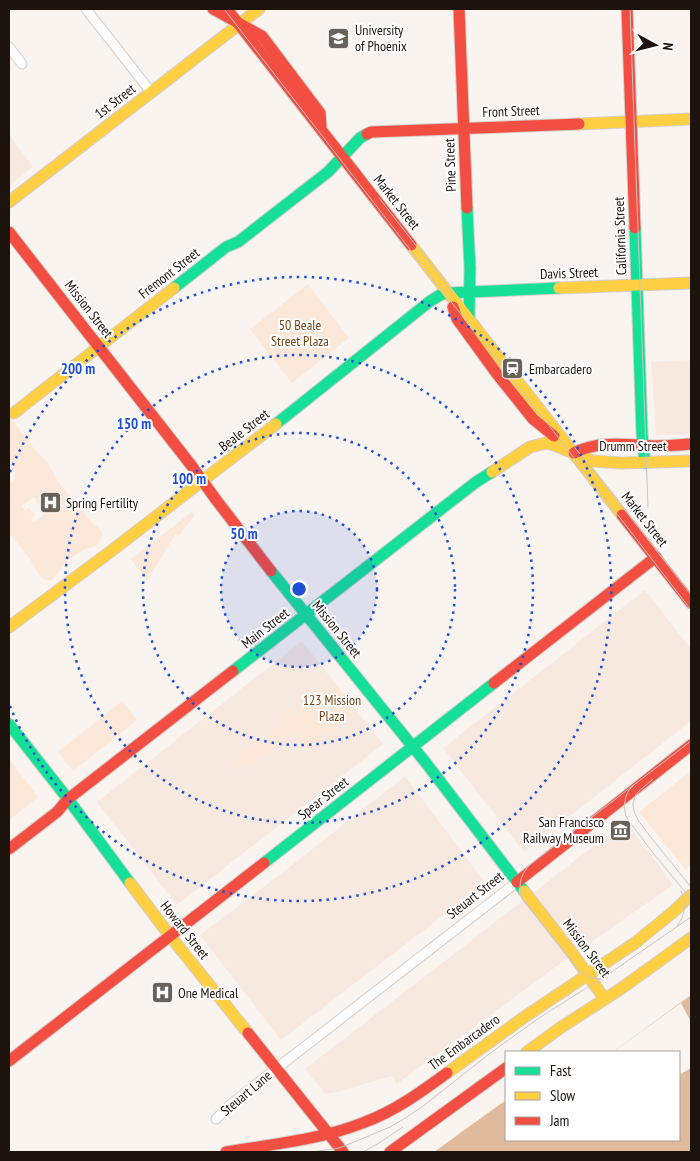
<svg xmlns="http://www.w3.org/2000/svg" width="700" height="1161" viewBox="0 0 700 1161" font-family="'PT Sans Narrow',sans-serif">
<rect width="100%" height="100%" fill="#f9f4ef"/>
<g fill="#f7e9df">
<polygon points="9,134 33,167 9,186"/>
<polygon points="691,360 691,434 656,435 651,362"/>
<polygon points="645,590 691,649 691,721 524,852 443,748"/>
<polygon points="302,641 383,744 177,905 97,802"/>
<polygon points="405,776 485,883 281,1040 200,935 291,866"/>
<polygon points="626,821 673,885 561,963 397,1084 391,1076 338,1092 325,1094 305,1069"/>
</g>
<g fill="#fce8d8" fill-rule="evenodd">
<polygon points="308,284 349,338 292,383 250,329"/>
<path d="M9 416 35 450 48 463 57 480 92 523 101 530 102 535 101 539 96 546 83 550 67 561 52 580 48 581 41 578 30 559 9 533V483L13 482C18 474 14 467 9 461ZM34 497 46 513 34 522 31 518 35 515 29 508 25 510 22 506Z"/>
<polygon points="192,512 195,515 178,536 176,533 147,581 131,559"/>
<polygon points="335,684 356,711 308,749 293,729 239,773 232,764 236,759 283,723 278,717 287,709 293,717"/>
<polygon points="122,701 137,720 73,771 58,752"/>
<polygon points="9,759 38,797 9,820"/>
<polygon points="691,771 691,864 686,870 639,812"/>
</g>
<polygon fill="#dfba9d" points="691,995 691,1152 434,1152 506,1100 506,1140 679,1140 679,1052 613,1052"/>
<polygon fill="#f9f4ef" points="681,1003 691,1022 691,1068 679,1075 679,1052 613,1052"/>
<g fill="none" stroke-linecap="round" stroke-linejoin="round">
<defs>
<g id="street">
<polyline points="86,9 151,92"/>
<polyline points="9,47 22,64"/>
<polyline points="216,1119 232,1103 517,882"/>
</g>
<g id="fast">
<polyline points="467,208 470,268 469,320"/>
<polyline points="635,228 642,434 645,463"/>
<polyline points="174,288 226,247 238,242 328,172 360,138 367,134"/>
<polyline points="276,424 429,302 440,295 448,293 559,288"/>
<polyline points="271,571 426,763 524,891"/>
<polyline points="233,671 476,482 492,472"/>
<polyline points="9,724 68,799 130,883"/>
<polyline points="264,863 494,683"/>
</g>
<g id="slow">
<polyline points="579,124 691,119"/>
<polyline points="9,202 259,9"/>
<polyline points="411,245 622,515"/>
<polyline points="559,288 691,283"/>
<polyline points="14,413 174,288"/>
<polyline points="492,472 530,447 546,443 554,445 593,461 621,463 691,461"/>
<polyline points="9,627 106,555 276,424"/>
<polyline points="130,883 170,936 248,1033"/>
<polyline points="524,891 572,953 604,998"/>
<polyline points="527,1052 560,1028 622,988 691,938"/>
<polyline points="447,1073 523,1018 635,943 673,912 691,895"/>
</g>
<g id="jam">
<polyline points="213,9 262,36 320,113 321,126"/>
<polyline points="227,9 411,245"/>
<polyline points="459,9 467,208"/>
<polyline points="627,9 635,228"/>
<polyline points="367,134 371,132 579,124"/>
<polyline points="9,232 191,465 217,501 271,571"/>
<polyline points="453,307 457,319 497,374 533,419 554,436"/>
<path d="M574 453C599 440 628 445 656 446 667 446 679 445 691 444"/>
<polyline points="622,515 691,603"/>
<polyline points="494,683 656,557"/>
<polyline points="9,849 57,812 68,799 233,671"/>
<polyline points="517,882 691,745"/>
<polyline points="248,1033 343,1152"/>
<polyline points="9,1061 264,863"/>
<path d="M226 1152C273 1144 321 1140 365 1122 395 1111 421 1092 447 1073"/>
<polyline points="390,1152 506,1068"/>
</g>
</defs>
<use href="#street" stroke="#d6cec9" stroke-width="11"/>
<use href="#fast" stroke="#d6cec9" stroke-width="13"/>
<use href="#slow" stroke="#d6cec9" stroke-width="13"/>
<use href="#jam" stroke="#d6cec9" stroke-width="13"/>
<use href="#street" stroke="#fefdfd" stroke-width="9"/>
<use href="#fast" stroke="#16e098" stroke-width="11"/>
<use href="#slow" stroke="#ffcf43" stroke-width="11"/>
<use href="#jam" stroke="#f24e42" stroke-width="11"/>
<g stroke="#c9c6c4" stroke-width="1">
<polyline points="224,9 429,274 534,406 691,610"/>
<polyline points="630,9 648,507"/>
<polyline points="379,198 453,293"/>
<polyline points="575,448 603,482 691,595"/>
<polyline points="691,741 635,784 629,790 626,796 624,807 626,816 629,821 653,853 691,899"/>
<polyline points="653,779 639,791 635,796 633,804 634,811 638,820 649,835 691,887"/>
<path d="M677 926C685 916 687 903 681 891"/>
<path d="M603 979 591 978 580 971 522 899C518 885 520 874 531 864L635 784"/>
<polyline points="312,1152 339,1148 359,1140 390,1127 402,1120 422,1107 489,1054 539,1018 610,973 691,917"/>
<polyline points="363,1152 379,1143 403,1127"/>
</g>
</g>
<circle cx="299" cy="589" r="78" fill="#1d4ed8" fill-opacity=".12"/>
<g fill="none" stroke="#1d4ed8" stroke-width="2.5" stroke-dasharray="2.5 5">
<circle cx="299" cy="589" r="78"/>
<circle cx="299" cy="589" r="156"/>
<circle cx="299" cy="589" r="234"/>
<path d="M10 472A312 312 0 1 1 10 706"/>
</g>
<defs>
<symbol id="university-square" viewBox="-11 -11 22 22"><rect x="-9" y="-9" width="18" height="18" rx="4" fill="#69625b" stroke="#fff"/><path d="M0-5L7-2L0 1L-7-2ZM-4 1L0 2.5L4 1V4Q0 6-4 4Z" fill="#fff"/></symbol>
<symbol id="station-square" viewBox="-11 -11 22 22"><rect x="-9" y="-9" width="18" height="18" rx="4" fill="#69625b" stroke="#fff"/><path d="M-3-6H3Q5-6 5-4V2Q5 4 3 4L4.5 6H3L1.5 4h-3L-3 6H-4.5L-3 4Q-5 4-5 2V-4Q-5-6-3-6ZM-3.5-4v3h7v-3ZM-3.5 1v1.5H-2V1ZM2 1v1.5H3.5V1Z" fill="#fff"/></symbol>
<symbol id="hospital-square" viewBox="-11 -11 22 22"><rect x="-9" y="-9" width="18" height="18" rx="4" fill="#69625b" stroke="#fff"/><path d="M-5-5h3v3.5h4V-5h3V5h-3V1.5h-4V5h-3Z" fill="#fff"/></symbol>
<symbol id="museum-square" viewBox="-11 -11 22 22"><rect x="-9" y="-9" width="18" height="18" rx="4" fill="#69625b" stroke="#fff"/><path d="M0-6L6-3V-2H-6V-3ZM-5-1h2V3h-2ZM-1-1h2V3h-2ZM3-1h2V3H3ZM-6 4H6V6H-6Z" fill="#fff"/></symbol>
</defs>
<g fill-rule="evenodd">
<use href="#university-square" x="326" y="26" width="25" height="25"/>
<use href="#station-square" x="500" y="356" width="25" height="25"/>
<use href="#hospital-square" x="38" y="490" width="25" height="25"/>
<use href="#museum-square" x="608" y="818" width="25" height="25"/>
<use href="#hospital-square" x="150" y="980" width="25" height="25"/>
</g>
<g text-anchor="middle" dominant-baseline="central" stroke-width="4" stroke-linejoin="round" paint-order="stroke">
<g font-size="14" fill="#1b130c" stroke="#fff" text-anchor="start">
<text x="355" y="30">University<tspan x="355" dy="16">of Phoenix</tspan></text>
<text x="529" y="369">Embarcadero</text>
<text x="66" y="503">Spring Fertility</text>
<text x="604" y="822" text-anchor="end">San Francisco<tspan x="604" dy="16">Railway Museum</tspan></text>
<text x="178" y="993">One Medical</text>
</g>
<g font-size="14" fill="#1b130c" stroke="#fff">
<text transform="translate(115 101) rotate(-38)">1st Street</text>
<text transform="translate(511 111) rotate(-2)">Front Street</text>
<text transform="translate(450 165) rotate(-92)">Pine Street</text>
<text transform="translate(397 202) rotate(52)">Market Street</text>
<text transform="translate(620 236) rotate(-92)">California Street</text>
<text transform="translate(169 273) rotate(-38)">Fremont Street</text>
<text transform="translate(569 273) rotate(-2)">Davis Street</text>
<text transform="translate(89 309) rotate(52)">Mission Street</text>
<text transform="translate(244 430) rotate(-38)">Beale Street</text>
<text x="633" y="446">Drumm Street</text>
<text transform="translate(645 519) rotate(52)">Market Street</text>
<text transform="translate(265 628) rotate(-38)">Main Street</text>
<text transform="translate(337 629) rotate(51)">Mission Street</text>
<text transform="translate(323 798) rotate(-38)">Spear Street</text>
<text transform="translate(475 895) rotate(-38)">Steuart Street</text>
<text transform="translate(185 930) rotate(52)">Howard Street</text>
<text transform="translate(587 948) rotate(53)">Mission Street</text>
<text transform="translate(464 1042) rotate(-36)">The Embarcadero</text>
<text transform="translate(246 1093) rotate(-40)">Steuart Lane</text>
</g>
<g font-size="14" fill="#744417" stroke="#fff">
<text x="300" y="325">50 Beale<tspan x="300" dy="16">Street Plaza</tspan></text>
<text x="332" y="700">123 Mission<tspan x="332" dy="16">Plaza</tspan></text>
</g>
</g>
<circle cx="299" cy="589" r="8" fill="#1d4ed8" stroke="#fff" stroke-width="2.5"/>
<g font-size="15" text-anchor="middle" font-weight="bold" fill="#1d4ed8" stroke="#fff" stroke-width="4" stroke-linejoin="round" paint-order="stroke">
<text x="78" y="374">200 m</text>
<text x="134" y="429">150 m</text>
<text x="189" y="484">100 m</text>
<text x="244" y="539">50 m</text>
</g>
<rect width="700" height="1161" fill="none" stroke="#1b130c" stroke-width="20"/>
<rect x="505" y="1051" width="175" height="90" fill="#ffffff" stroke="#a4a19e"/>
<rect x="515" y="1067" width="25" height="8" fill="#16e098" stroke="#a4a19e"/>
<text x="550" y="1076" font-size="15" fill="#1b130c">Fast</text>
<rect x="515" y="1092" width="25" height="8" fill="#ffcf43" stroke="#a4a19e"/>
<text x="550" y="1101" font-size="15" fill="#1b130c">Slow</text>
<rect x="515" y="1117" width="25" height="8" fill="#f24e42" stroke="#a4a19e"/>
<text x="550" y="1126" font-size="15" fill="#1b130c">Jam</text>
<g transform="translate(655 45) rotate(97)" stroke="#ffffff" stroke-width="4" paint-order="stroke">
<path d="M0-4L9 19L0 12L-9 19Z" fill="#1b130c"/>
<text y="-8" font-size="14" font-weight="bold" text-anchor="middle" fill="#1b130c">N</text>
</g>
</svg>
